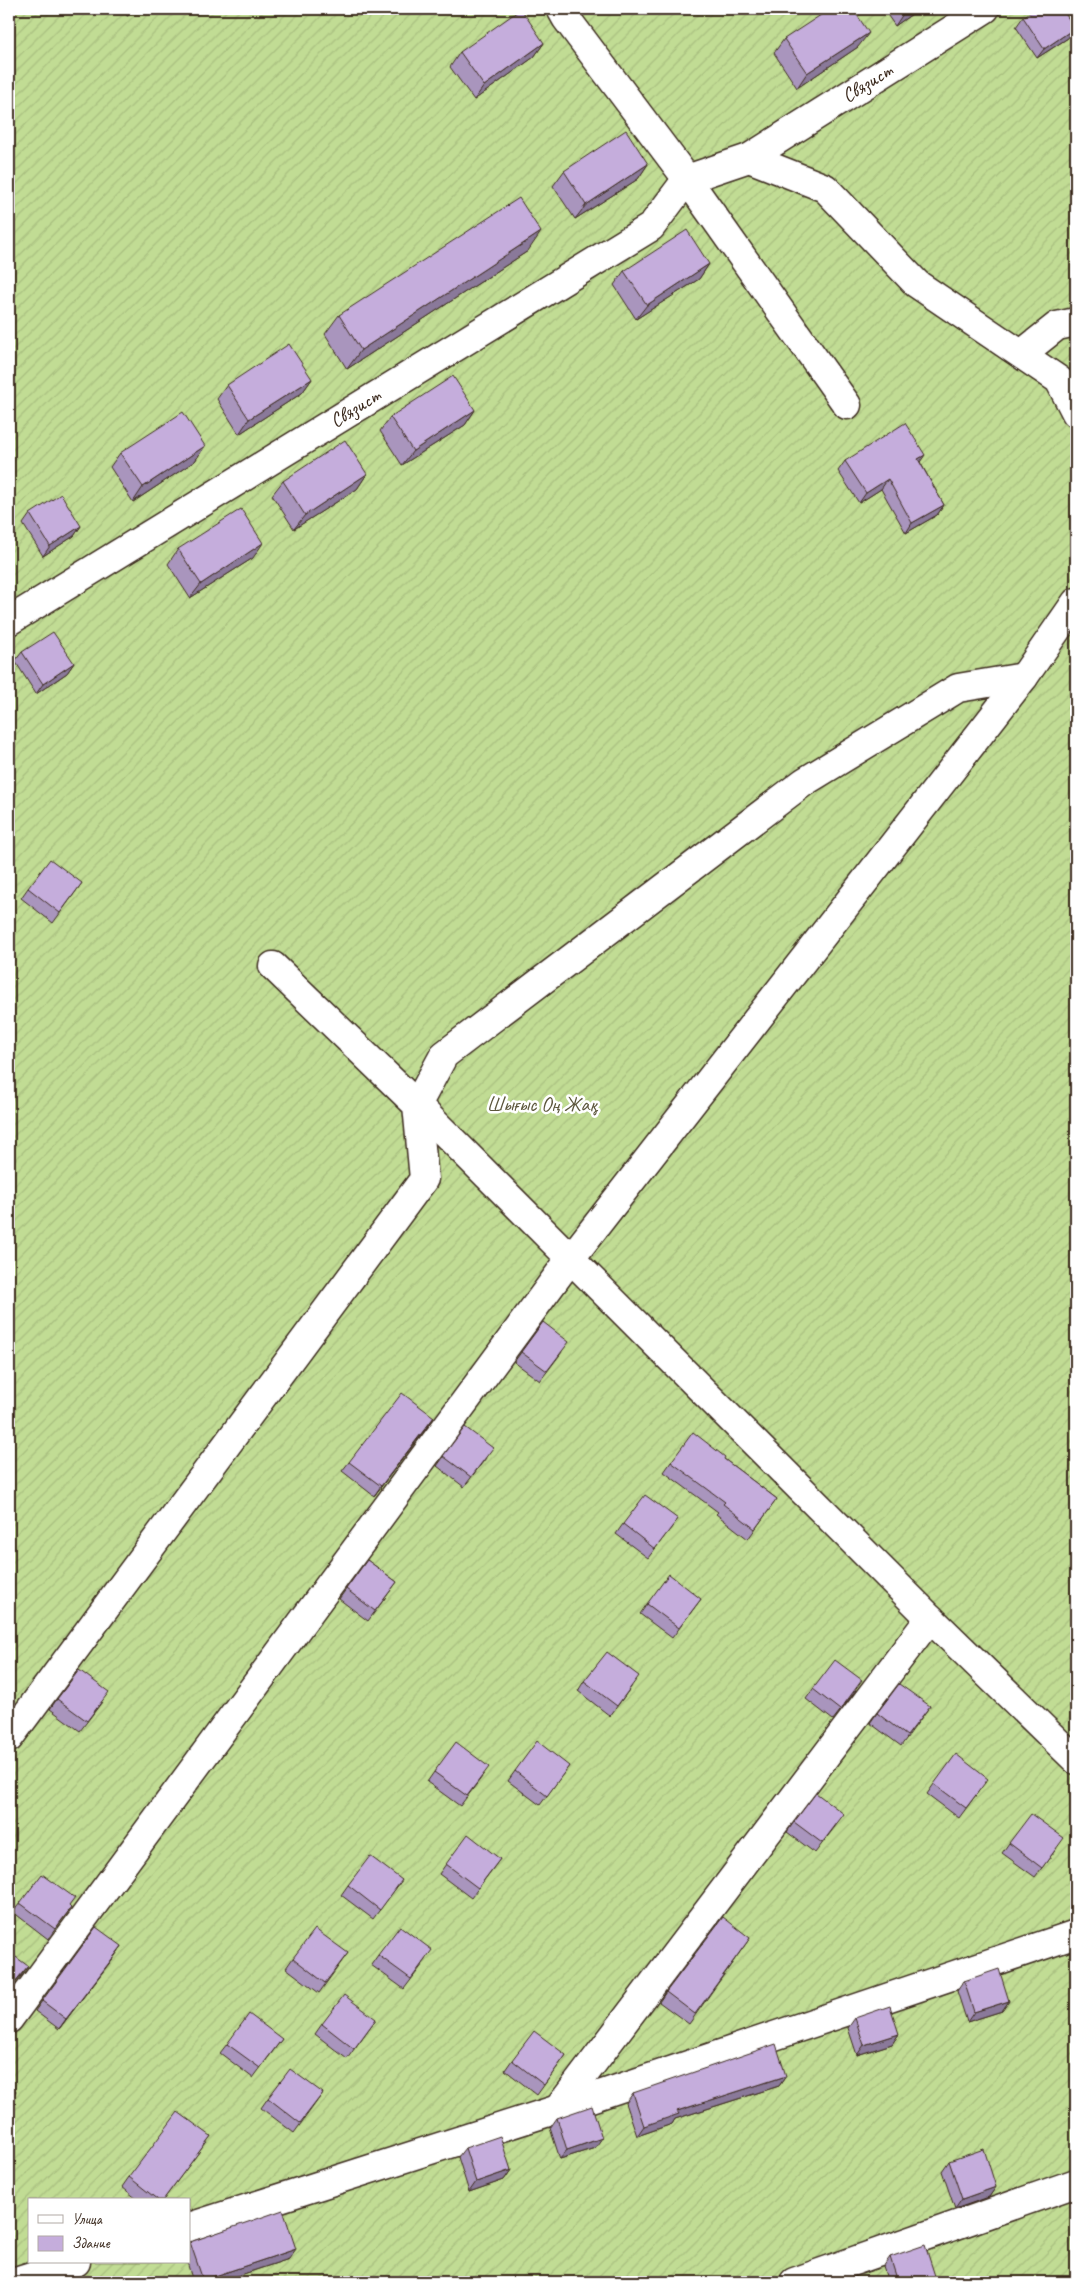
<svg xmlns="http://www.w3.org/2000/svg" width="1085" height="2291" viewBox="0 0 1085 2291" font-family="Caveat,sans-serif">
<defs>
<pattern id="garden-furrows" width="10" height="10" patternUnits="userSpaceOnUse" patternTransform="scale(1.25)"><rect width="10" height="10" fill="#c1dc94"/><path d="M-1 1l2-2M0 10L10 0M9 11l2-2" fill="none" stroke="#a7bd7f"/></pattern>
</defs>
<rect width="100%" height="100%" fill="#f3eff8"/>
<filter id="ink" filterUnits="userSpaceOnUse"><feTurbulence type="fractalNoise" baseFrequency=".02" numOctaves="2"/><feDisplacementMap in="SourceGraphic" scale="10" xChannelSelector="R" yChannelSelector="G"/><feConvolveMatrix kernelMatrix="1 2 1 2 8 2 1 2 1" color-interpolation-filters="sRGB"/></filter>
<g filter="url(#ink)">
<path fill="url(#garden-furrows)" stroke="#7e8359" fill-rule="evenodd" d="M9 9H1076V2282H9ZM29 2200H189V2262H29Z"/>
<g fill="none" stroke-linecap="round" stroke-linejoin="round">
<defs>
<g id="minor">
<polyline points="561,9 566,18 687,179 847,405"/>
<polyline points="749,158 825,188 917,284 1059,380 1076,413"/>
<polyline points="1023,353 1057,326 1076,322"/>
<polyline points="9,621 651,227 687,179 749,158 985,9"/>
<polyline points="1024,677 958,688 804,782 444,1055 417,1105 930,1618 1076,1760"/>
<polyline points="9,1738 424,1179 417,1105 273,966"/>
<polyline points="9,2019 571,1258 1024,677 1076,602"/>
<polyline points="558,2109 930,1618"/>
<polyline points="189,2227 558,2109 1076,1934"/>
<polyline points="12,2282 76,2262"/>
<polyline points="794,2282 1076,2183"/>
</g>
</defs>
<use href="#minor" stroke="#3b2a1e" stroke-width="31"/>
<use href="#minor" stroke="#fff" stroke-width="28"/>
</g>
<g fill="#a995bd" stroke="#3b2a1e">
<polygon points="123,9 139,9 127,16"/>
<polygon points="587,9 596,9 591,13"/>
<polygon points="883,9 919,9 895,26"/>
<polygon points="1023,17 1068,38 1037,58 1016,27"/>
<polygon points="784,39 858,47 797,88 774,53"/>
<polygon points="544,43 534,57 474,100 450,67 460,52"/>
<polygon points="648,164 638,179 575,219 553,186 564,171"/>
<polygon points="528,251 347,369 325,334 339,315"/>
<polygon points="709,264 699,279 636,319 614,285 624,271"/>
<polygon points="312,379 302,393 239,434 217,399 227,385"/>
<polygon points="475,410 465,425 402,465 380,431 390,417"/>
<polygon points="205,446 195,461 133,502 110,467 120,453"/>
<polygon points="845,461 920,462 944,505 937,515 906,533 881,489 859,503 838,471"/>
<polygon points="367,474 357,489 294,529 272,495 283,481"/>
<polygon points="30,514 81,526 74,536 43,556 23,524"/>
<polygon points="178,549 253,558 190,598 168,564"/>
<polygon points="22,652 74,663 67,673 36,694 15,661"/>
<polygon points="82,883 53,923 21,898 28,888"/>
<polygon points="543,1322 562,1352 540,1381 514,1362"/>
<polygon points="434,1417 374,1496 342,1471 349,1462"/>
<polygon points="465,1427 486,1458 464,1487 437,1466"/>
<polygon points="724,1459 777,1499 748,1539 716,1514 718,1512 664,1472 671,1462"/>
<polygon points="678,1519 648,1558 616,1534 623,1524"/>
<polygon points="367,1560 397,1582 368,1621 339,1599"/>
<polygon points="701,1599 672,1638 640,1614 647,1604"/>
<polygon points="584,1681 632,1686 610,1716 578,1691"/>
<polygon points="813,1689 856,1690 833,1720 806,1699"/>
<polygon points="57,1699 102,1702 80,1731 50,1709"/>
<polygon points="930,1706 901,1746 870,1723 877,1713"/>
<polygon points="569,1766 540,1805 508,1781 515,1771"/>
<polygon points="434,1772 482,1777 460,1806 427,1782"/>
<polygon points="934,1784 981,1788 959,1818 927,1794"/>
<polygon points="794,1822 837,1824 815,1853 787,1832"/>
<polygon points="1009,1843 1057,1848 1035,1877 1002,1853"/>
<polygon points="500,1859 471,1898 439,1874 446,1864"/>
<polygon points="402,1880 373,1919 341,1895 348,1885"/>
<polygon points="20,1903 69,1906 71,1908 48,1939 13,1912"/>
<polygon points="750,1938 689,2024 659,2002 666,1992"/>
<polygon points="122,1946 59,2029 35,2011 42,2001"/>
<polygon points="348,1953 319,1993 286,1968 293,1958"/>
<polygon points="378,1955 426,1960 404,1989 371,1965"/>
<polygon points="964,1981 1009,2001 1002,2011 967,2022 957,1991"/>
<polygon points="855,2018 899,2034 892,2044 857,2055 848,2028"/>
<polygon points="376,2019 347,2059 315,2034 322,2024"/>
<polygon points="282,2039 253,2078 220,2053 227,2044"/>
<polygon points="566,2055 537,2095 505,2070 512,2060"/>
<polygon points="786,2076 779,2086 675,2119 672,2124 637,2136 626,2103 633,2093"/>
<polygon points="323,2093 294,2133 261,2108 268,2098"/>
<polygon points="557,2118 595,2148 560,2159 550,2128"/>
<polygon points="211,2136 163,2200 138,2200 122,2187 129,2177"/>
<polygon points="465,2148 511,2170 504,2180 469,2192 458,2157"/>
<polygon points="949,2161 996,2187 989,2197 955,2209 942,2171"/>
<polygon points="190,2242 289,2259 219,2282 193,2282 187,2262 189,2262 189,2244"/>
<polygon points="890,2257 936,2279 934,2282 888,2282 883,2267"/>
</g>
<g fill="#8a799a" stroke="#3b2a1e">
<polygon points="133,9 139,9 127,16"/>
<polygon points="908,9 919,9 895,26 905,11"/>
<polygon points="1075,28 1068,38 1037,58 1044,49"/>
<polygon points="869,33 858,47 797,88 807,73"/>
<polygon points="544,43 534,57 474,100 484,86"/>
<polygon points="648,164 638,179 575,219 586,205"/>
<polygon points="541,232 528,251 347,369 361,350"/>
<polygon points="709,264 699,279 636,319 647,305"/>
<polygon points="312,379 302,393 239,434 249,419"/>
<polygon points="475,410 465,425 402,465 413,451"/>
<polygon points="205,446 195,461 133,502 143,487"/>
<polygon points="925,455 918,465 918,459"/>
<polygon points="367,474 357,489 294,529 305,515"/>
<polygon points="888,479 881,489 859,503 866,493"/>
<polygon points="944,505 937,515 906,533 912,523"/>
<polygon points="81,526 74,536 43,556 50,546"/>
<polygon points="263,543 253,558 190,598 201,584"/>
<polygon points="74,663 67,673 36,694 43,684"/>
<polygon points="434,1417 427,1427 374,1496 381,1486"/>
<polygon points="122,1946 115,1956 59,2029 66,2019"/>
<polygon points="28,1966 21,1976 9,1991 9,1989"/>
<polygon points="1009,2001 1002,2011 967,2022 974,2012"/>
<polygon points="899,2034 892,2044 857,2055 864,2045"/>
<polygon points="786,2076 779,2086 675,2119 672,2124 637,2136 644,2126 677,2111"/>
<polygon points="602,2138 595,2148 560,2159 567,2150"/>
<polygon points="511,2170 504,2180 469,2192 476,2182"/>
<polygon points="996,2187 989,2197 955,2209 962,2199"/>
<polygon points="296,2249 289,2259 219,2282 202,2282 203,2280"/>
<polygon points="936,2279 934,2282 926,2282"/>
</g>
<g fill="#c5addc" stroke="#3b2a1e">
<polygon points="521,9 544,43 484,86 460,52"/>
<polygon points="830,9 853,9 869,33 807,73 784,39"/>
<polygon points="1035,9 1062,9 1075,28 1044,49 1023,17"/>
<polygon points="626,130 648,164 586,205 564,171"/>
<polygon points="519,198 541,232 361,350 339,315"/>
<polygon points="687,230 709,264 647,305 624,271"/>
<polygon points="289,344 312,379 249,419 227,385"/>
<polygon points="453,376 475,410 413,451 390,417"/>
<polygon points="183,412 205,446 143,487 120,453"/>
<polygon points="905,423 925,455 918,459 944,505 912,523 888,479 866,493 845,461"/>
<polygon points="345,440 367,474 305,515 283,481"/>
<polygon points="61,494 81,526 50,546 30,514"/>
<polygon points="241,509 263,543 201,584 178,549"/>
<polygon points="53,632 74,663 43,684 22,652"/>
<polygon points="50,859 82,883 60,913 28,888"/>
<polygon points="543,1322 569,1342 547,1371 521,1352"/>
<polygon points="402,1393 434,1417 381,1486 349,1462"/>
<polygon points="465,1427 493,1448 471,1477 443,1456"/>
<polygon points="693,1432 725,1457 724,1459 777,1499 755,1529 723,1504 725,1502 671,1462"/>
<polygon points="645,1495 678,1519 655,1549 623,1524"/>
<polygon points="367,1560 397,1582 375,1611 346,1589"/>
<polygon points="669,1574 701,1599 679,1628 647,1604"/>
<polygon points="607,1652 639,1676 617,1706 584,1681"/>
<polygon points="835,1660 862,1680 840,1710 813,1689"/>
<polygon points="79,1670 109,1692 87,1721 57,1699"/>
<polygon points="899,1684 930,1706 907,1736 877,1713"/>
<polygon points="537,1741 569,1766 547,1796 515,1771"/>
<polygon points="456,1742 489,1767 467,1796 434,1772"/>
<polygon points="956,1754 988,1779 966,1808 934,1784"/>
<polygon points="816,1793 844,1814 822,1843 794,1822"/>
<polygon points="1031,1814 1064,1838 1042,1868 1009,1843"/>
<polygon points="468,1834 500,1859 478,1888 446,1864"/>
<polygon points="370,1856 402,1880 380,1910 348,1885"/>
<polygon points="42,1874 75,1898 69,1906 71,1908 55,1929 20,1903"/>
<polygon points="723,1917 750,1938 695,2014 666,1992"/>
<polygon points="400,1926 432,1950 411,1979 378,1955"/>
<polygon points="96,1927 122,1946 66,2019 42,2001"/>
<polygon points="315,1929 348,1953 325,1983 293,1958"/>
<polygon points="9,1952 28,1966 9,1989"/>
<polygon points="999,1969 1009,2001 974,2012 964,1981"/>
<polygon points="344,1995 376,2019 354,2049 322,2024"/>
<polygon points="890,2006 899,2034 864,2045 855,2018"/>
<polygon points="249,2014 282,2039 260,2068 227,2044"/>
<polygon points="534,2031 566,2055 544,2085 512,2060"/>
<polygon points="776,2044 786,2076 677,2111 679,2114 644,2126 633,2093"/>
<polygon points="290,2069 323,2093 300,2123 268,2098"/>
<polygon points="9,2086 16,2091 9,2101"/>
<polygon points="592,2106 602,2138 567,2150 557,2118"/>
<polygon points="178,2112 211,2136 163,2200 158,2200 129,2177"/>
<polygon points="500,2136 511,2170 476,2182 465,2148"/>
<polygon points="984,2149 996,2187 962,2199 949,2161"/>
<polygon points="283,2210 296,2249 203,2280 190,2242"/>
<polygon points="925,2245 936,2279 926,2282 898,2282 890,2257"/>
<polygon points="633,2277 634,2282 616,2282"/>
<polygon points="826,2280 827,2282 819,2282"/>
</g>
</g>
<g text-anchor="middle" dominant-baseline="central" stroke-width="5" stroke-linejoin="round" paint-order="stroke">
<g font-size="20" fill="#3b2a1e" stroke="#fff">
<text transform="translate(867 83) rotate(-32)">Связист</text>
<text transform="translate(355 408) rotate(-32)">Связист</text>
</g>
<g font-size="20" fill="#5c563c" stroke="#fff">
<text x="542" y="1104">Шығыс Оң Жақ</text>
</g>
</g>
<rect width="1085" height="2291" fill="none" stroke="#fff" stroke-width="30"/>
<rect x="15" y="15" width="1055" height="2261" fill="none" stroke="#3b2a1e" stroke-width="2" filter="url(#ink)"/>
<rect x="28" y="2198" width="162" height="65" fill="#ffffff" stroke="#b1aaa5"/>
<rect x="38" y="2215" width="25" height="8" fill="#ffffff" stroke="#b1aaa5"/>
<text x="72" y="2224" font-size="15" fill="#3b2a1e">Улица</text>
<rect x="38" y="2236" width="25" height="15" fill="#c5addc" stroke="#b1aaa5"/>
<text x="72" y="2248" font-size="15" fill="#3b2a1e">Здание</text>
</svg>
